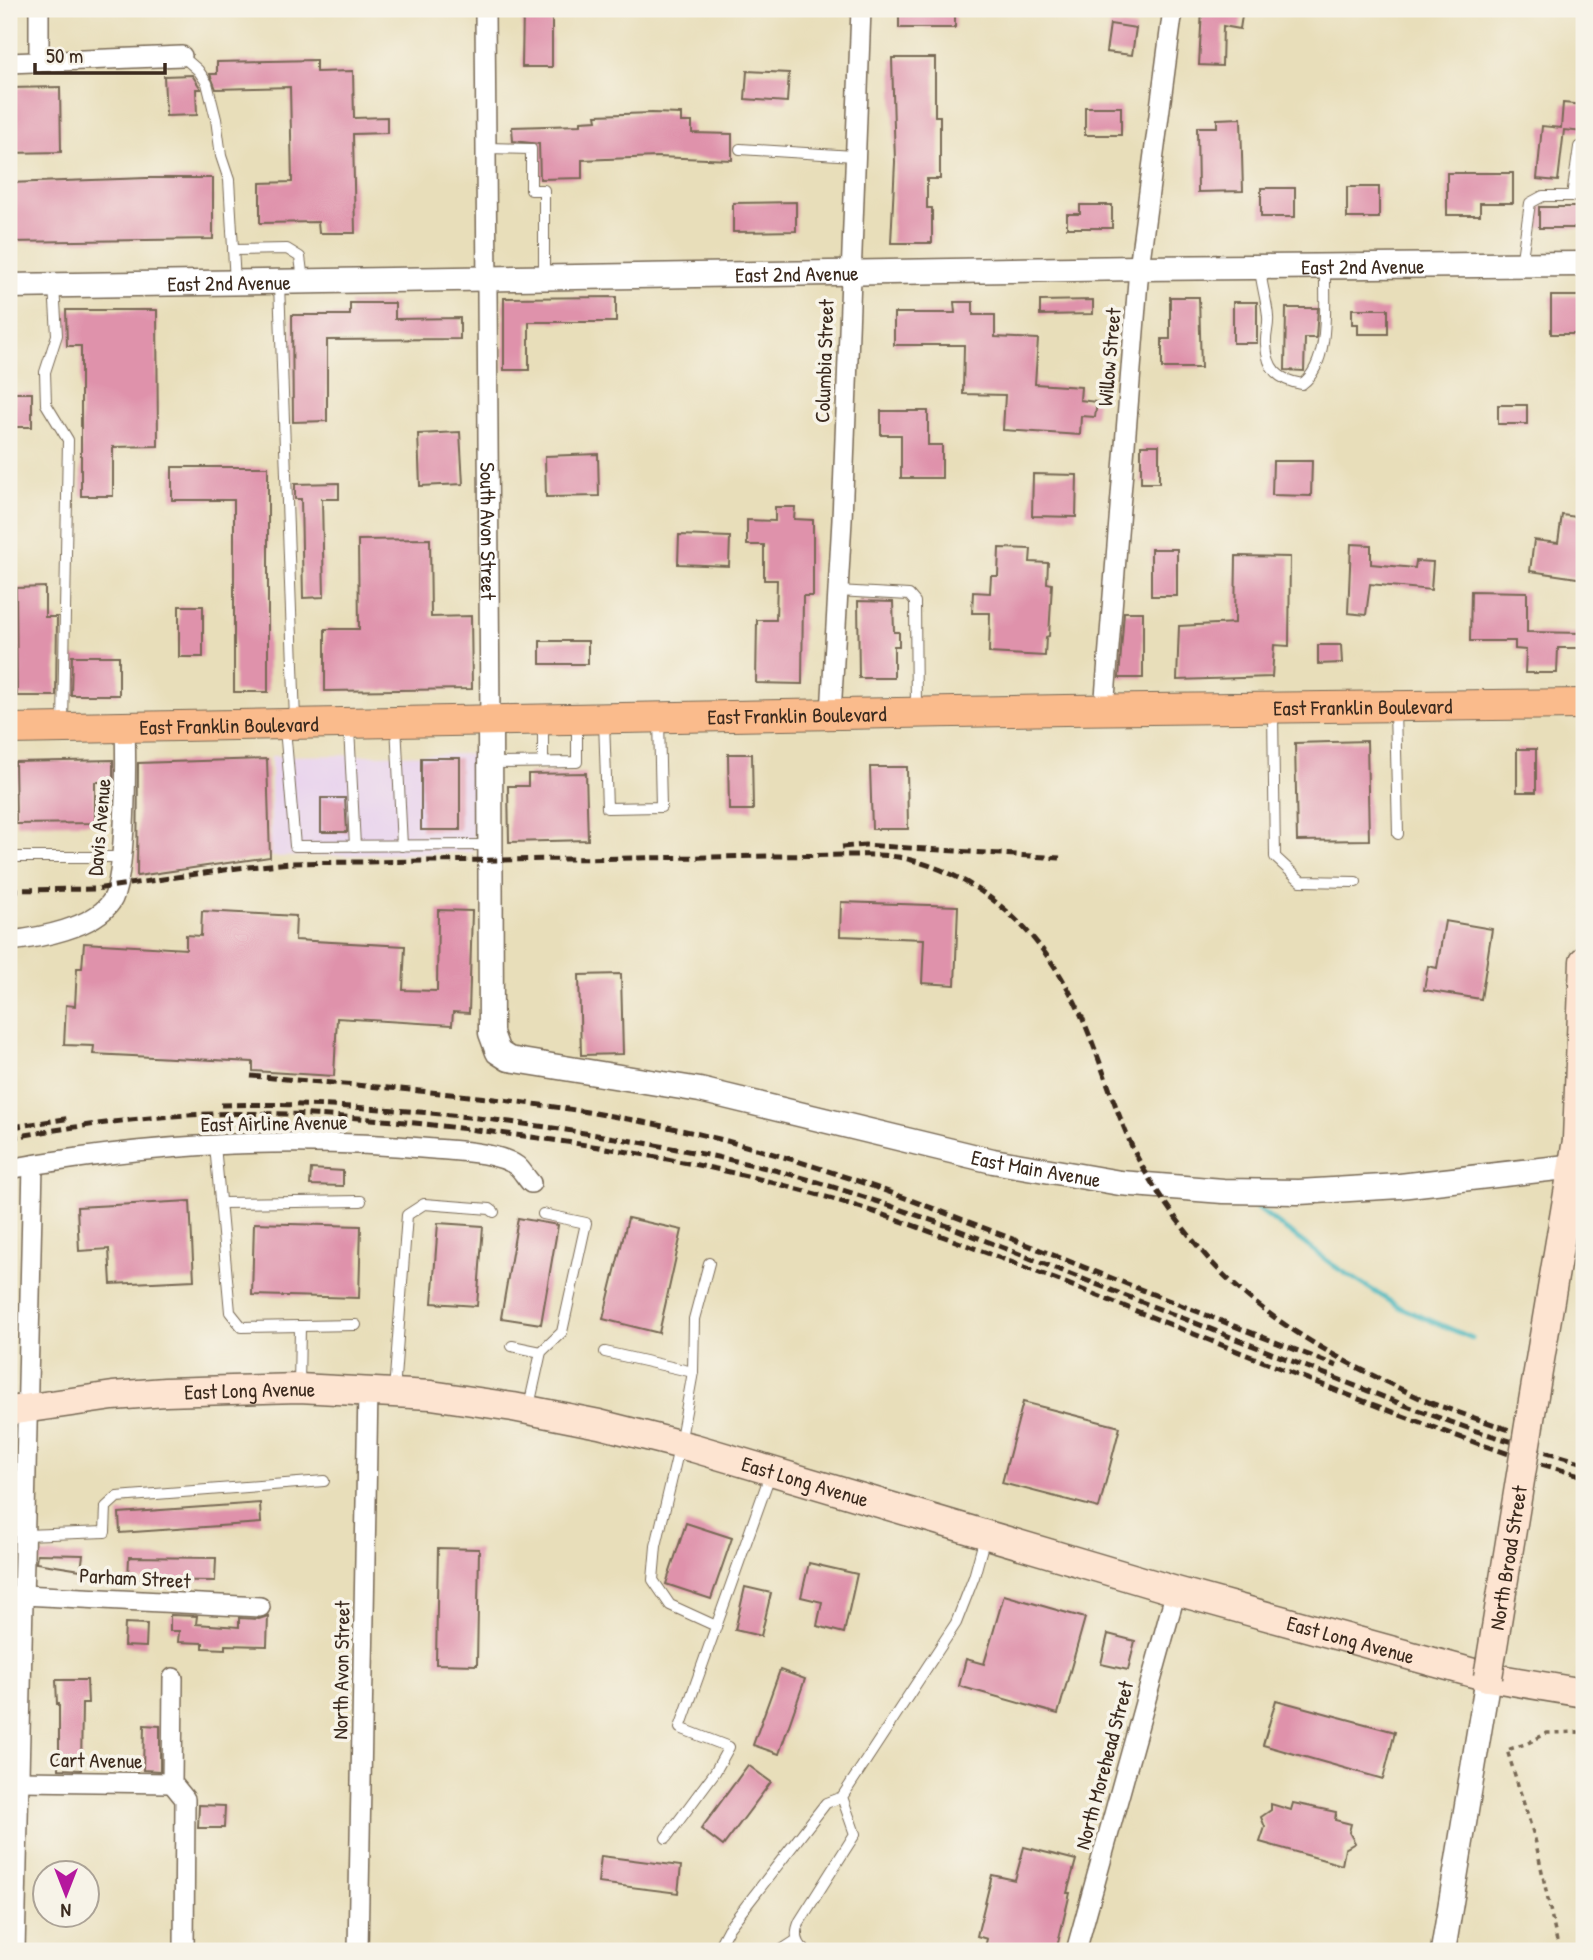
<svg xmlns="http://www.w3.org/2000/svg" width="1593" height="1960" viewBox="0 0 1593 1960" font-family="'Patrick Hand',sans-serif">
<rect width="100%" height="100%" fill="#f7f3e8"/>
<filter id="ink" filterUnits="userSpaceOnUse"><feTurbulence type="fractalNoise" baseFrequency=".0143" numOctaves="2"/><feDisplacementMap in="SourceGraphic" scale="14" xChannelSelector="R" yChannelSelector="G"/><feConvolveMatrix kernelMatrix="1 2 1 2 8 2 1 2 1" color-interpolation-filters="sRGB"/></filter>
<filter id="wash" filterUnits="userSpaceOnUse"><feTurbulence type="fractalNoise" baseFrequency=".00686" numOctaves="4" result="noise"/><feDisplacementMap in="SourceGraphic" scale="28" xChannelSelector="R" yChannelSelector="G"/><feGaussianBlur stdDeviation="1.57" result="paint"/><feColorMatrix in="noise" values="0 0 0 0 0 0 0 0 0 0 0 0 0 0 0 0 0 1.4 0 .05"/><feComposite in="paint" operator="in"/></filter>
<g filter="url(#wash)">
<rect width="100%" height="100%" fill="#e8deba"/>
<polygon fill="#e8d2ee" points="473,754 473,852 271,857 271,756"/>
<g fill="none" stroke-linecap="round" stroke-linejoin="round">
<polyline stroke="#46b6bc" stroke-width="5" points="1257,1208 1337,1268 1401,1308 1472,1338"/>
</g>
<g id="blocks">
<g fill="#df92ab">
<polygon points="523,9 552,9 552,67 522,67"/>
<rect x="899" y="9" width="56" height="19"/>
<polygon points="1202,9 1243,9 1240,29 1223,26 1222,66 1199,65"/>
<polygon points="1110,24 1136,28 1132,55 1106,52"/>
<polygon points="892,58 935,58 935,116 940,116 940,179 927,179 927,208 932,208 932,243 891,243 895,162"/>
<polygon points="316,60 316,72 353,71 354,118 387,117 387,133 353,134 355,233 319,233 318,222 260,223 260,183 292,182 290,87 216,89 210,74 217,74 217,62"/>
<polygon points="747,71 789,73 787,102 745,99"/>
<polygon points="192,75 201,89 196,89 197,115 166,116 164,76"/>
<polygon points="60,87 61,152 9,153 9,88"/>
<polygon points="1563,103 1584,105 1584,132 1564,130 1558,181 1537,179 1542,126 1561,128"/>
<rect x="1085" y="107" width="36" height="28"/>
<polygon points="652,113 681,114 681,122 692,122 692,133 732,134 732,160 657,157 582,160 582,178 540,179 539,144 513,141 512,127 581,125 581,121 597,120 596,115"/>
<polygon points="1241,118 1243,191 1198,192 1197,127 1217,127 1217,119"/>
<polygon points="1447,173 1513,173 1513,203 1480,203 1480,215 1447,215"/>
<polygon points="147,178 213,178 213,239 9,242 9,183"/>
<rect x="1347" y="187" width="32" height="31"/>
<rect x="1261" y="188" width="34" height="29"/>
<polygon points="796,202 796,231 733,232 733,203"/>
<polygon points="1080,205 1112,205 1112,228 1067,228 1067,214 1080,214"/>
<rect x="1539" y="207" width="45" height="21"/>
<rect x="1551" y="296" width="33" height="38"/>
<polygon points="616,297 616,322 529,322 529,370 504,370 504,298"/>
<polygon points="1170,297 1199,297 1201,368 1162,368 1162,339 1170,339"/>
<polygon points="1093,300 1093,314 1040,315 1040,301"/>
<polygon points="954,302 973,302 973,315 995,315 995,337 1038,339 1035,384 1081,387 1080,400 1097,402 1095,417 1081,416 1080,435 1003,430 1005,395 963,394 964,345 894,345 894,313 955,313"/>
<rect x="1233" y="302" width="24" height="41"/>
<polygon points="350,303 395,303 395,319 460,318 460,339 327,340 327,421 293,422 292,315 350,315"/>
<polygon points="1286,308 1318,308 1316,338 1305,338 1304,371 1285,370"/>
<polygon points="1352,309 1388,309 1388,334 1358,334 1358,324 1352,324"/>
<polygon points="66,310 157,310 158,446 113,447 113,496 81,496 81,346 67,346"/>
<rect x="14" y="393" width="18" height="34"/>
<rect x="1498" y="405" width="29" height="19"/>
<polygon points="881,411 928,411 928,445 942,445 942,478 901,478 901,435 881,435"/>
<polygon points="460,432 463,484 420,486 418,434"/>
<rect x="1141" y="445" width="18" height="38"/>
<polygon points="598,454 599,496 546,497 545,456"/>
<polygon points="1273,461 1312,461 1311,496 1272,495"/>
<polygon points="172,467 268,467 268,692 234,692 234,500 172,500"/>
<polygon points="1033,474 1077,475 1076,517 1032,516"/>
<polygon points="339,483 339,499 322,499 324,597 303,598 301,499 295,499 295,484"/>
<polygon points="775,507 795,507 794,519 813,520 813,596 803,596 802,684 756,683 757,620 776,620 777,580 764,580 764,545 747,545 747,520 775,521"/>
<polygon points="1562,515 1584,518 1584,579 1530,571 1534,540 1558,543"/>
<polygon points="679,535 730,537 729,566 678,564"/>
<polygon points="430,539 431,617 471,616 472,689 325,691 325,629 359,629 358,540"/>
<polygon points="1351,544 1371,545 1371,564 1415,568 1416,561 1433,562 1431,590 1370,584 1366,615 1348,613"/>
<polygon points="999,548 1031,549 1030,562 1048,563 1047,583 1052,584 1049,636 1046,637 1045,656 989,653 990,613 972,613 973,592 990,593 991,576 998,576"/>
<rect x="1151" y="549" width="26" height="47"/>
<polygon points="1236,556 1290,557 1289,646 1274,645 1272,677 1177,680 1179,626 1235,623"/>
<polygon points="45,587 45,617 57,617 56,696 17,696 16,588"/>
<polygon points="1471,591 1527,592 1527,632 1584,633 1584,648 1558,648 1557,673 1525,673 1526,650 1515,649 1515,641 1470,641"/>
<polygon points="858,601 893,602 894,632 899,632 899,646 894,646 894,678 859,678"/>
<rect x="179" y="606" width="24" height="51"/>
<polygon points="1124,612 1143,612 1143,678 1119,678"/>
<rect x="540" y="641" width="48" height="23"/>
<polygon points="1318,645 1341,645 1342,663 1318,664"/>
<polygon points="72,656 119,656 119,695 71,695"/>
<polygon points="1367,741 1369,840 1297,841 1295,743"/>
<rect x="1517" y="749" width="19" height="43"/>
<polygon points="728,754 752,754 753,810 729,810"/>
<rect x="421" y="758" width="39" height="72"/>
<polygon points="267,759 270,857 137,876 138,763"/>
<polygon points="113,760 113,782 95,782 95,823 16,824 15,762"/>
<polygon points="870,767 907,767 908,829 872,829"/>
<polygon points="586,773 588,840 509,842 508,786 528,786 528,774"/>
<polygon points="321,798 345,798 347,832 321,832"/>
<polygon points="841,902 958,906 955,985 922,983 924,939 840,936"/>
<polygon points="438,910 472,911 469,1013 453,1012 452,1025 337,1018 334,1076 253,1071 253,1062 93,1054 94,1046 64,1045 66,1005 75,1006 77,968 82,968 84,943 186,949 186,935 201,936 202,911 296,916 295,940 405,946 403,990 437,991"/>
<polygon points="1445,921 1492,929 1481,999 1424,990 1428,966 1437,968"/>
<polygon points="621,974 623,1054 581,1055 579,975"/>
<polygon points="311,1169 343,1171 343,1186 310,1185"/>
<polygon points="190,1201 194,1280 111,1284 109,1249 79,1251 77,1207"/>
<polygon points="518,1218 558,1225 541,1324 501,1318"/>
<polygon points="628,1218 682,1230 659,1333 603,1319"/>
<polygon points="254,1223 361,1226 359,1298 252,1295"/>
<polygon points="438,1223 483,1226 477,1306 432,1303"/>
<polygon points="1023,1402 1120,1427 1099,1508 1002,1483"/>
<polygon points="260,1503 261,1523 120,1533 119,1513"/>
<polygon points="686,1523 732,1538 711,1599 666,1584"/>
<polygon points="438,1548 479,1549 477,1665 436,1664"/>
<polygon points="37,1554 83,1555 81,1570 36,1563"/>
<polygon points="129,1557 216,1558 215,1581 128,1580"/>
<polygon points="809,1563 857,1574 844,1633 817,1626 822,1602 801,1597"/>
<polygon points="745,1587 771,1593 761,1636 735,1630"/>
<polygon points="1004,1595 1085,1618 1058,1714 959,1686 966,1659 984,1664"/>
<polygon points="170,1615 197,1616 196,1624 239,1627 239,1618 259,1619 268,1616 267,1646 225,1645 225,1649 203,1648 203,1643 178,1642 179,1631 170,1631"/>
<polygon points="125,1623 147,1624 146,1647 124,1646"/>
<polygon points="1108,1634 1135,1641 1128,1670 1101,1664"/>
<polygon points="780,1670 805,1679 779,1754 753,1745"/>
<polygon points="56,1680 87,1680 88,1703 82,1703 81,1770 59,1769 59,1704 57,1704"/>
<polygon points="1276,1700 1395,1732 1383,1779 1263,1745"/>
<polygon points="144,1725 160,1726 160,1771 143,1770"/>
<polygon points="748,1765 771,1782 723,1846 701,1829"/>
<polygon points="1293,1803 1336,1812 1335,1820 1351,1824 1349,1832 1355,1843 1345,1849 1342,1865 1260,1842 1265,1827 1261,1817 1271,1810 1271,1804 1291,1810"/>
<polygon points="199,1805 225,1806 224,1828 198,1828"/>
<polygon points="1024,1847 1076,1860 1067,1893 1070,1893 1056,1951 1033,1951 1018,1948 1017,1951 1002,1951 985,1947 987,1939 977,1936 992,1875 1015,1880"/>
<polygon points="601,1856 681,1866 678,1893 598,1883"/>
</g>
</g>
</g>
<g filter="url(#ink)">
<use href="#blocks" fill-opacity="0" stroke="#786955" stroke-width="2"/>
<g fill="none" stroke-linecap="round" stroke-linejoin="round">
<defs>
<g id="service">
<polyline points="182,56 198,70 207,83 216,119 221,156 229,180 235,282"/>
<polyline points="487,148 531,149 531,190 544,190 544,276"/>
<polyline points="740,149 854,156"/>
<polyline points="1572,196 1579,147 1584,147"/>
<polyline points="233,250 287,249 300,257 303,280"/>
<polyline points="1521,265 1530,203 1543,196 1584,196"/>
<path d="M1260 268C1261 284 1267 301 1268 317 1269 326 1265 335 1266 344 1267 369 1278 380 1302 384 1332 362 1324 301 1325 267"/>
<polyline points="279,284 295,720"/>
<polyline points="54,286 57,335 45,372 46,404 68,440 63,725"/>
<polyline points="838,591 909,595 915,602 916,709"/>
<polyline points="1395,709 1398,834"/>
<polyline points="1273,712 1275,857 1301,881 1356,882"/>
<polyline points="543,721 543,762"/>
<polyline points="604,721 607,808 661,807 659,719"/>
<polyline points="396,724 402,846"/>
<polyline points="285,728 295,846 490,845"/>
<polyline points="349,728 355,846"/>
<polyline points="491,763 577,762 577,723"/>
<polyline points="9,857 121,857"/>
<polyline points="215,1145 230,1312 242,1327 356,1325"/>
<polyline points="221,1203 361,1201"/>
<polyline points="709,1263 694,1319 693,1372 680,1444 656,1546 653,1580 670,1605 716,1626"/>
<polyline points="512,1346 541,1352"/>
<polyline points="605,1352 693,1372"/>
<polyline points="299,1387 300,1326"/>
<polyline points="394,1392 407,1215 424,1204 490,1209 494,1212"/>
<polyline points="529,1406 541,1352 562,1332 586,1223 543,1214"/>
<polyline points="25,1535 105,1532 106,1507 117,1497 324,1481"/>
<polyline points="666,1838 715,1772 729,1747 680,1728 770,1475"/>
<polyline points="722,1951 720,1944 728,1929 826,1803 842,1797"/>
<polyline points="780,1951 797,1940"/>
<path d="M806 1951C795 1943 795 1932 800 1921L855 1834 842 1797 956 1623 974 1577 985 1537"/>
</g>
<g id="minor">
<path id="s1" d="M485 9 490 721"/>
<polyline points="39,62 39,9"/>
<polyline points="9,63 182,56"/>
<polyline points="1104,710 1139,268 1173,9"/>
<polyline points="831,714 842,520 861,9"/>
<path d="M9 941C39 938 93 928 111 902 127 880 126 758 125 727"/>
<path d="M9 1169C148 1144 293 1136 434 1149 457 1151 498 1152 517 1166 522 1170 526 1178 531 1183"/>
<polyline points="9,1598 23,1595 260,1607"/>
<polyline points="173,1678 172,1783 185,1799 184,1951"/>
<polyline points="20,1781 172,1783"/>
<polyline points="15,1951 33,1165"/>
<polyline points="358,1951 368,1390"/>
<polyline points="1076,1951 1176,1591"/>
</g>
<g id="tertiary">
<path id="s2" d="M9 286 1139 268 1584 264"/>
<path id="s3" d="M490 721 491 1033 498 1052 509 1059 700 1090 993 1161 1120 1183 1223 1191 1299 1192 1400 1186 1584 1165"/>
<polyline points="1443,1951 1488,1677"/>
</g>
<g id="secondary">
<polyline points="1577,1139 1584,961"/>
<path id="s4" d="M9 1411 113 1396 165 1392 299 1388 431 1395 513 1407 599 1424 694 1448 1176 1591 1488 1677 1584 1693"/>
<polyline points="1530,1419 1576,1146 1584,1119"/>
</g>
<g id="primary">
<path id="s5" d="M9 729 1065 710 1584 704"/>
</g>
</defs>
<use href="#service" stroke="#786955" stroke-width="12"/>
<use href="#minor" stroke="#786955" stroke-width="22"/>
<use href="#tertiary" stroke="#786955" stroke-width="27"/>
<use href="#secondary" stroke="#786955" stroke-width="31"/>
<use href="#primary" stroke="#786955" stroke-width="32"/>
<polyline stroke="#786955" stroke-width="3.5" stroke-dasharray="5 5" stroke-linecap="butt" points="1559,1951 1535,1839 1507,1750 1528,1743 1547,1733 1584,1732"/>
<use href="#service" stroke="#fff" stroke-width="10"/>
<use href="#minor" stroke="#fff" stroke-width="19"/>
<use href="#tertiary" stroke="#fff" stroke-width="24"/>
<use href="#secondary" stroke="#fde4d1" stroke-width="28"/>
<use href="#primary" stroke="#fabb8c" stroke-width="30"/>
<g stroke="#3b2a1e" stroke-width="5" stroke-dasharray="10 5" stroke-linecap="butt">
<polyline points="842,847 865,845 1060,858"/>
<path d="M9 890 95 889 238 868 290 863 845 855C862 855 881 854 898 857 985 874 1047 938 1082 1017 1101 1061 1114 1107 1134 1151 1149 1181 1168 1209 1189 1235 1251 1318 1344 1363 1435 1405"/>
<path d="M251 1076C409 1090 568 1100 723 1140 828 1167 929 1206 1030 1246 1132 1286 1234 1326 1337 1366"/>
<path d="M221 1105C332 1102 443 1112 553 1128 630 1140 707 1153 782 1172 838 1187 893 1207 948 1226L1404 1405 1473 1430 1584 1463"/>
<polyline points="12,1127 71,1118"/>
<path d="M9 1138C68 1127 128 1119 188 1115 298 1109 407 1121 516 1135 655 1153 791 1180 923 1229 1051 1276 1178 1328 1305 1378 1395 1413 1491 1452 1584 1476"/>
<polyline points="1428,1402 1527,1436"/>
</g>
<defs>
<g id="secondary-bridge">
<path id="s6" d="M1488 1677 1530 1419"/>
</g>
</defs>
<use href="#secondary-bridge" stroke="#786955" stroke-width="31" stroke-linecap="butt"/>
<use href="#secondary-bridge" stroke="#fde4d1" stroke-width="28"/>
</g>
</g>
<g text-anchor="middle" dominant-baseline="central" stroke-width="7" stroke-linejoin="round" paint-order="stroke">
<g font-size="21" fill="#3b2a1e" stroke="#f7f3e8">
<text stroke="none"><textPath href="#s2" startOffset="1354">East 2nd Avenue</textPath></text>
<text stroke="none"><textPath href="#s2" startOffset="788">East 2nd Avenue</textPath></text>
<text stroke="none"><textPath href="#s2" startOffset="220">East 2nd Avenue</textPath></text>
<text transform="translate(1109 357) rotate(-85)">Willow Street</text>
<text transform="translate(824 361) rotate(-88)">Columbia Street</text>
<text stroke="none"><textPath href="#s1" startOffset="522">South Avon Street</textPath></text>
<text stroke="none"><textPath href="#s5" startOffset="1354">East Franklin Boulevard</textPath></text>
<text stroke="none"><textPath href="#s5" startOffset="788">East Franklin Boulevard</textPath></text>
<text stroke="none"><textPath href="#s5" startOffset="220">East Franklin Boulevard</textPath></text>
<text transform="translate(99 827) rotate(-85)">Davis Avenue</text>
<text transform="translate(274 1123) rotate(-1)">East Airline Avenue</text>
<text stroke="none"><textPath href="#s3" startOffset="884">East Main Avenue</textPath></text>
<text stroke="none"><textPath href="#s4" startOffset="242">East Long Avenue</textPath></text>
<text stroke="none"><textPath href="#s4" startOffset="808">East Long Avenue</textPath></text>
<text stroke="none"><textPath href="#s6" startOffset="121">North Broad Street</textPath></text>
<text transform="translate(135 1578) rotate(3)">Parham Street</text>
<text stroke="none"><textPath href="#s4" startOffset="1376">East Long Avenue</textPath></text>
<text transform="translate(341 1670) rotate(-89)">North Avon Street</text>
<text transform="translate(96 1760) rotate(1)">Cart Avenue</text>
<text transform="translate(1104 1765) rotate(-75)">North Morehead Street</text>
</g>
</g>
<rect width="1593" height="1960" fill="none" stroke="#f7f3e8" stroke-width="35"/>
<g transform="translate(66 1894) rotate(180)"><circle r="33" fill="#f7f3e8" stroke="#aca397" stroke-width="2"/>
<path d="M0-5L12 26L0 18L-12 26Z" fill="#b5179e"/>
<text y="-10" font-size="19" font-weight="bold" text-anchor="middle" fill="#3b2a1e">N</text>
</g>
<path d="M35 63v10h130v-10" fill="none" stroke="#3b2a1e" stroke-width="3.5"/>
<text x="46" y="63" font-size="21" fill="#3b2a1e" stroke="#f7f3e8" stroke-width="5" paint-order="stroke">50 m</text>
</svg>
